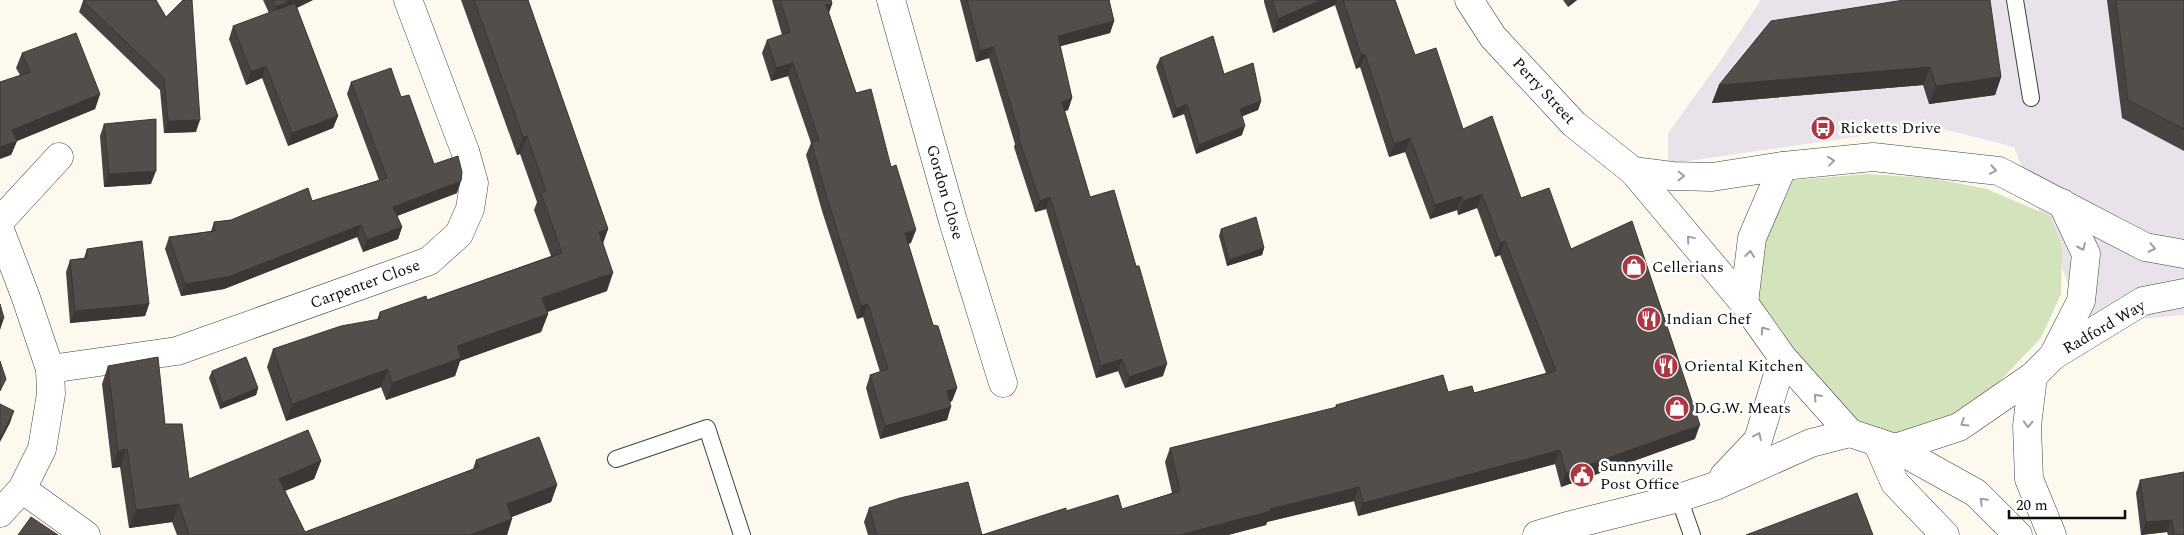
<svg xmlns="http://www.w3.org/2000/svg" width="2184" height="535" viewBox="0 0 2184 535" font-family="Spectral,serif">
<rect width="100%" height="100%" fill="#fdf9ef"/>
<polygon fill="#e9e2ea" points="1761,0 2184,0 2184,315 2084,324 2014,147 1931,126 1668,164 1668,133 1719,63"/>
<polygon fill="#d3e3bc" points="1867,174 1931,178 1987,189 2050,216 2062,246 2061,294 2041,338 2000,381 1956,420 1895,440 1854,426 1752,301 1752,238 1783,181"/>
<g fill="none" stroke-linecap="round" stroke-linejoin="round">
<defs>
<g id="service">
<polyline points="2015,0 2031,98"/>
<polyline points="616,459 707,428 742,535"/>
<polyline points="1679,498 1692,535"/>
</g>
<g id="minor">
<polyline points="891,0 953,221 1003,383"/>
<polyline points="0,221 59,157"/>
<polyline points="0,230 25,295 50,369 51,394 42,449 22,489 0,513"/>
<polyline points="50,369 177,351 429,261 459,234 470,209 474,183 465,151 408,0"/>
<polyline points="1877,442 1895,483 1945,535"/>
<polyline points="22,489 86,535"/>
</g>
<g id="tertiary">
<polyline points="1469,0 1493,37 1574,124 1633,171 1744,303 1783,358 1850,433 1895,448 1976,493 2018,535"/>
<polyline points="1633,171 1672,176 1712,177 1783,166 1873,157 1999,171 2145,247 2184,254"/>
<polyline points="1744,303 1752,238 1783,166"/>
<polyline points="2053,356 2143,301 2184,293"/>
<polyline points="2033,376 2027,426 2029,479 2052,535"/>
<polyline points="1895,448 1959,427 2033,376 2053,356 2081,301 2086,254 2062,203"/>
<polyline points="1724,476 1758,440 1783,358"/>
<polyline points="1537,535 1571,525 1679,498 1715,486 1811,443 1850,433"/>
</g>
</defs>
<use href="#service" stroke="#404040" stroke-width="18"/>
<use href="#minor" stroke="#404040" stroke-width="29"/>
<use href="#tertiary" stroke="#404040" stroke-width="29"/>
<use href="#service" stroke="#fff" stroke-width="16"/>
<use href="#minor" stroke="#fff" stroke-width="28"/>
<use href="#tertiary" stroke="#fff" stroke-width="28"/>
</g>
<g fill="#484340">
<polygon points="156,0 196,132 164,133 160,90 79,12 83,1"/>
<polygon points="263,0 313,0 297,8 338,116 333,128 288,146 262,78 246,85 229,39 233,26 269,13"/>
<polygon points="461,0 528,0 608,229 603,243 607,291 547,312 548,314 541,332 460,361 455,376 386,400 381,387 286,421 267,367 273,349 377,320 380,312 427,300 551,256 534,210 537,202 520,154 517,155"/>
<polygon points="772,0 831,0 832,4 829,13 856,93 911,243 908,244 933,325 957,388 952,401 950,402 947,420 880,439 866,388 870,375 880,372 863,317 857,319 822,211 806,155 811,143 788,76 771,81 762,53 767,40 782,35"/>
<polygon points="960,0 1109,0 1114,21 1110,33 1060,46 1072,98 1068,110 1064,111 1090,197 1163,376 1125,388 1118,371 1096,378 1046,209 1035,212 1014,147 1015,144 989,58 976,62"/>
<polygon points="1264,0 1395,0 1415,55 1463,129 1521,198 1571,249 1695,439 1561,487 1555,464 1358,516 1354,501 1267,522 1266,525 1228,535 868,535 864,522 869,508 982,535 1066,511 1122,509 1172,493 1165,462 1170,448 1335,408 1336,405 1448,392 1474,393 1546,373 1500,255 1495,257 1477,208 1458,215 1457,210 1430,219 1405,152 1389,157 1360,67 1356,69 1335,5 1273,33 1264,2"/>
<polygon points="1563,0 1577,0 1568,7"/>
<polygon points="2107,0 2184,0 2184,151 2122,118"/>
<polygon points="1771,21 2001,77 1995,95 1929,104 1923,85 1712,103 1719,85"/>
<polygon points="22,53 100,94 95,109 17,141 11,155 20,75 16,68"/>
<polygon points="1160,58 1224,74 1261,101 1258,110 1242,116 1242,135 1196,154 1184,114 1173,118 1156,67"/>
<polygon points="351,82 401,97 434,164 457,193 397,216 402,227 398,239 363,252 357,237 224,289 181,296 165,249 169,237 211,231 214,222 231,220 312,201 379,180 347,94"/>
<polygon points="104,124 151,184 104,187 100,136"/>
<polygon points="1221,229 1264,248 1262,255 1227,266 1219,236"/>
<polygon points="87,249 149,304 145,316 70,323 66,272 70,260 84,258"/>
<polygon points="108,366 165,424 189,479 321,461 314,479 285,491 305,532 473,469 476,460 557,485 551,502 512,517 507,535 177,535 172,522 129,528 120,467 112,468 102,384"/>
<polygon points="212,371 258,388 256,395 220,409 209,378"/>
<polygon points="2140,480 2184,535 2168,535 2167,532 2141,535 2136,493"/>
</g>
<g fill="#3b3734">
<polygon points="291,0 313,0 272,19 276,7"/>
<polygon points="1321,0 1337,0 1335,5 1273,33 1278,19"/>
<polygon points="1571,0 1577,0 1568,7"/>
<polygon points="832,4 827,17 826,5"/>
<polygon points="1114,21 1110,33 1054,48 1058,36"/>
<polygon points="993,47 989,58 976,62 980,51"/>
<polygon points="1365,54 1360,67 1356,69 1361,55"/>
<polygon points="793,63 788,76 771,81 776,68"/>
<polygon points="266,66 262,78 246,85 251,72"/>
<polygon points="1930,67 1923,85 1712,103 1719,85"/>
<polygon points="2001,77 1995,95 1929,104 1936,86"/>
<polygon points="100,94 95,109 17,141 11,155 0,159 0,147 12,130"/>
<polygon points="1072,98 1068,110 1058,114 1062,102"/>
<polygon points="1261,101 1258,110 1236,119 1240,109"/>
<polygon points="1187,104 1184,114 1173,118 1176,109"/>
<polygon points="338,116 333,128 288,146 292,133"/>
<polygon points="200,120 196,132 164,133 168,121"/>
<polygon points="1245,126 1242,135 1196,154 1199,145"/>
<polygon points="527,136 520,154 517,155 523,137"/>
<polygon points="1410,138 1405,152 1389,157 1394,144"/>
<polygon points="156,171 151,184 104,187 109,174"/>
<polygon points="461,181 457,193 389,219 393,207"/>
<polygon points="1482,194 1477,208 1458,215 1463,201"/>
<polygon points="1462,196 1457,210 1430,219 1435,205"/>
<polygon points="1050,197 1046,209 1035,212 1040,201"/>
<polygon points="361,225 357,237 224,289 181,296 185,284"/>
<polygon points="402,227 398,239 363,252 367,240"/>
<polygon points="608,229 602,246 599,232"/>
<polygon points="916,230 911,243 900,246 905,233"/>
<polygon points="1505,241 1500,255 1495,257 1500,243"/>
<polygon points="1264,248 1262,255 1227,266 1229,260"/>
<polygon points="613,273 607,291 536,316 542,298"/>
<polygon points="149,304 145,316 70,323 75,311"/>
<polygon points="868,304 863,317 857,319 861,306"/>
<polygon points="548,314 541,332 460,361 455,376 386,400 392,383 457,346"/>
<polygon points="4,318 0,330 0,320"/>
<polygon points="1122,359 1118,371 1096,378 1101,366"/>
<polygon points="1167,364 1163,376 1125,388 1129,377"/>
<polygon points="388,369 381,387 286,421 292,404"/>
<polygon points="258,388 256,395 220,409 222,403"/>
<polygon points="957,388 952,401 942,404 947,391"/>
<polygon points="951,407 947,420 880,439 885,426"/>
<polygon points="14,411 10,423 0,442 0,438"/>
<polygon points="1700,425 1695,439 1561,487 1566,473"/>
<polygon points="127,449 120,467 112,468 118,451"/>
<polygon points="1560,450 1555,464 1358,516 1363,503"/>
<polygon points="321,461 314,479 272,496 279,479"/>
<polygon points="557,485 551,502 501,521 507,504"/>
<polygon points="1359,487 1354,501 1267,522 1266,525 1228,535 1182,535 1183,534 1270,509"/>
<polygon points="179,504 172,522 129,528 136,510"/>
<polygon points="512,519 507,535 470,535"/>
<polygon points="2172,520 2167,532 2141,535 2146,522"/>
</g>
<g fill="#544e4b" stroke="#3b3734">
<polygon points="84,0 156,0 166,17 183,0 192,0 200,120 168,121 164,78 83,1"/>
<polygon points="273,0 291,0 276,7"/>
<polygon points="474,0 528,0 608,229 599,232 613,273 542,298 548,314 457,346 461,358 392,383 388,369 292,404 273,349 341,326 380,319 380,312 426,296 427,300 562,253 541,193 546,191 527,136 523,137"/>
<polygon points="780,0 831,0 832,4 826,5 856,93 871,89 891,167 896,165 916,230 905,233 933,325 938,326 957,388 947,391 951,407 885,426 870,375 888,369 868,304 861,306 827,198 811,142 819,140 793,63 776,68 767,40 790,32"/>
<polygon points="967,0 1109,0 1114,21 1058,36 1072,98 1062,102 1090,197 1114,190 1136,266 1139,266 1167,364 1129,377 1122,359 1101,366 1050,197 1040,201 1018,136 1020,135 993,47 980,51"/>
<polygon points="1272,0 1321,0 1278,19"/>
<polygon points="1343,0 1395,0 1415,55 1436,48 1463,129 1492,116 1521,198 1549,188 1571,249 1632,221 1700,425 1566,473 1560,450 1363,503 1359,487 1270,509 1271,511 1183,534 1183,535 877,535 869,508 900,498 968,482 982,535 1066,508 1066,511 1118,495 1122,509 1180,491 1170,448 1337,407 1336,405 1443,375 1448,392 1472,386 1474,393 1556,371 1505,241 1500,243 1482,194 1463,201 1462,196 1435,205 1410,138 1394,144 1365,54 1361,55"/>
<polygon points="1904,0 1990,0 2001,77 1936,86 1930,67 1719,85 1771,21"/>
<polygon points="2116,0 2184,0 2184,129 2128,100"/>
<polygon points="295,3 338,116 292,133 266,66 251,72 233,26"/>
<polygon points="76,33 100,94 12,130 17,141 0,147 0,82 30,72 22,53"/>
<polygon points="1213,36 1224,74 1253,63 1261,101 1240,109 1245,126 1199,145 1187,104 1176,109 1160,58"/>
<polygon points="391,68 401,97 409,95 434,164 458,156 462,172 461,181 393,207 402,227 367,240 361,225 228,277 185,284 169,237 215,231 214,222 231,220 308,188 312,201 387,178 351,82"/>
<polygon points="156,119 156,171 109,174 104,124"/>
<polygon points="1256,217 1264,248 1229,260 1221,229"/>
<polygon points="142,241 149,304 75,311 70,260 87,258 87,249"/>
<polygon points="0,304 4,318 0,320"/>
<polygon points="158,357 165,424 182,424 189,479 308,430 321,461 279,479 305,532 479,467 476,460 539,437 557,485 507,504 512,519 470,535 189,535 179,504 136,510 127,449 118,451 108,366"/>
<polygon points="246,357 258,388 222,403 212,371"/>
<polygon points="0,361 6,379 0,391"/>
<polygon points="0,404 14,411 0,438"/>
<polygon points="2184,472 2184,535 2174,535 2172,520 2146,522 2140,480"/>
<polygon points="1857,493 1873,535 1746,535"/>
<polygon points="31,517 58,535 18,535"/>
</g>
<defs><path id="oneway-chevron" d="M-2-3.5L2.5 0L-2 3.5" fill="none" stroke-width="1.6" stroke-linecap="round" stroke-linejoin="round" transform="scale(1.25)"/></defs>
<g stroke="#9e9e9e">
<use href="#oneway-chevron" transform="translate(1831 161) rotate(-6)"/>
<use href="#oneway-chevron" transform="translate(1993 170) rotate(10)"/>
<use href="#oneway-chevron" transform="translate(1681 176) rotate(1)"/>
<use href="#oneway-chevron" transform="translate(1690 239) rotate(-130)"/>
<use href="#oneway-chevron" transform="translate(2082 247) rotate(66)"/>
<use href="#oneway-chevron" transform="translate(2152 248) rotate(12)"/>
<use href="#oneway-chevron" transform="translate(1750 254) rotate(-83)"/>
<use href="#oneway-chevron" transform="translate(1764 330) rotate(-125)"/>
<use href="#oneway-chevron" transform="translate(1817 397) rotate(-132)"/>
<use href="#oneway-chevron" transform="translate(1964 423) rotate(148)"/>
<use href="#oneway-chevron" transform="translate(2028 424) rotate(93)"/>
<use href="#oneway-chevron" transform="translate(1758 436) rotate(-65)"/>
<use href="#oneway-chevron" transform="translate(1983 501) rotate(-135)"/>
</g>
<defs>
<symbol id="bus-disc" viewBox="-11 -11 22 22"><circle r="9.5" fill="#ab3742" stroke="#fff"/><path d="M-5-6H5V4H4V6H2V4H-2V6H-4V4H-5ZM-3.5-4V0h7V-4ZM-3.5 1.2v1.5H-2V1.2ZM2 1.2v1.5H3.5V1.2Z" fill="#fff"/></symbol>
<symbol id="shop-disc" viewBox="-11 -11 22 22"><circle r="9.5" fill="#ab3742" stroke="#fff"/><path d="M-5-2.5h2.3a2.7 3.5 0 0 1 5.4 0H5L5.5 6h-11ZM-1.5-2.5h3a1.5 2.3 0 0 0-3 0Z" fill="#fff"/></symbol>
<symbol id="restaurant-disc" viewBox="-11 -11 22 22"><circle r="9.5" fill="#ab3742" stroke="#fff"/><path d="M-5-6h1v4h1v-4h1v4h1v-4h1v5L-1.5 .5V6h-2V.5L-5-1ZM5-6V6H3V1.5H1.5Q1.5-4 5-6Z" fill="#fff"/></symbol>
<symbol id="civic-disc" viewBox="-11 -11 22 22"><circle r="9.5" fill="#ab3742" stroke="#fff"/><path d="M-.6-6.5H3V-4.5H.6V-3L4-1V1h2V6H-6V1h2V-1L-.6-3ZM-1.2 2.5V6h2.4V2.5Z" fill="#fff"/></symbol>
</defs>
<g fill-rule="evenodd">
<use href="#bus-disc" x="1809" y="114" width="28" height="28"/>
<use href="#shop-disc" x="1620" y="253" width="28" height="28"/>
<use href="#restaurant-disc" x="1635" y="305" width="28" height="28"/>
<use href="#restaurant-disc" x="1652" y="352" width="28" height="28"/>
<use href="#shop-disc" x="1663" y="394" width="28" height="28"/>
<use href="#civic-disc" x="1568" y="461" width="28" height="28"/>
</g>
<g text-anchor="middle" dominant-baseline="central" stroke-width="5" stroke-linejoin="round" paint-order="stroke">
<g font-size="16" fill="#0d0d0d" stroke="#fff">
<text transform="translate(1544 91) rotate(47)">Perry Street</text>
<text transform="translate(945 192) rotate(74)">Gordon Close</text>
<text transform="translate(365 284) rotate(-20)">Carpenter Close</text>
<text transform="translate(2104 327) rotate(-30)">Radford Way</text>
</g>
<g font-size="16" fill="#0d0d0d" stroke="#fff" text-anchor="start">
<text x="1840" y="128">Ricketts Drive</text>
<text x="1652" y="267">Cellerians</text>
<text x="1666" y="319">Indian Chef</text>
<text x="1684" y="366">Oriental Kitchen</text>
<text x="1694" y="408">D.G.W. Meats</text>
<text x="1600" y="466">Sunnyville<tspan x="1600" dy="18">Post Office</tspan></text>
</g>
</g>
<path d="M2009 510v8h116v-8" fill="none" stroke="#0d0d0d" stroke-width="2.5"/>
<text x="2016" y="510" font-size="15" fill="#0d0d0d" stroke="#ffffff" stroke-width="4" paint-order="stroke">20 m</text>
</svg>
